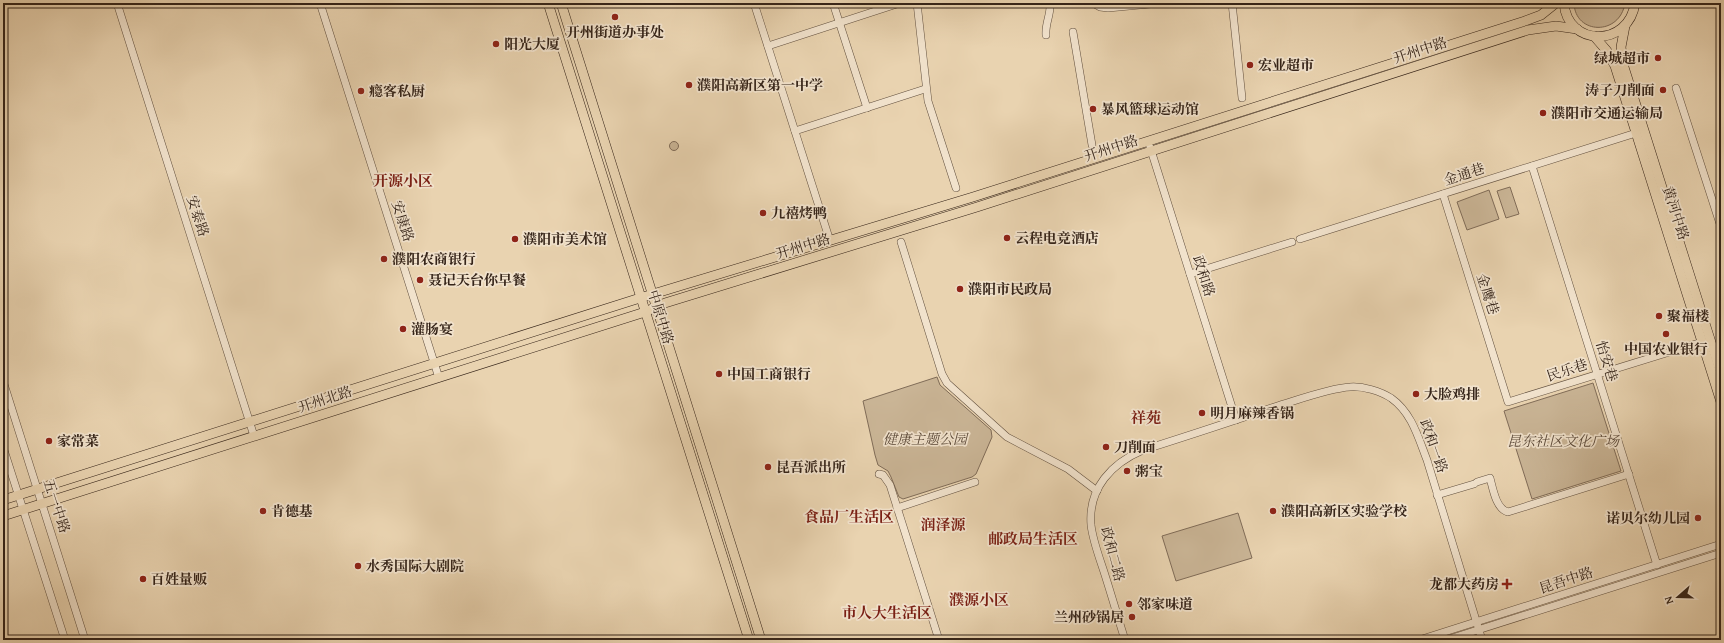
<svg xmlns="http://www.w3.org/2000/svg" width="1724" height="643" viewBox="0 0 1724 643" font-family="'Gentium Book Plus','Noto Serif SC',serif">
<rect width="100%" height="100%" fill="#e9d3b0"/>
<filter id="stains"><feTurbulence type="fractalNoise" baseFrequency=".005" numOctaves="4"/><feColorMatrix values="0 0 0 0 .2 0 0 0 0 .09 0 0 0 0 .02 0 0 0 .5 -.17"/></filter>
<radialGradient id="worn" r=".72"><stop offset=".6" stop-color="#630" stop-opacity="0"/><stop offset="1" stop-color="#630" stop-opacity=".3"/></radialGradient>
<g fill="#cab596" stroke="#806c58">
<path d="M1574 3H1625C1620 36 1575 35 1574 3Z"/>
<circle cx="674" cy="146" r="4.5"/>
<polygon points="1510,187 1519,214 1506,218 1497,191"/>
<polygon points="1489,190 1499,219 1467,230 1457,202"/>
<polygon points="937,377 940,385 991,430 992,437 976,474 972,477 903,499 899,497 891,477 888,471 878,465 875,455 863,401"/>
<polygon points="1593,383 1621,471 1532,499 1504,411"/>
<polygon points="1238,513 1252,558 1176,581 1162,536"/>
</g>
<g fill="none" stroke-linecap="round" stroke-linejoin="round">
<defs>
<g id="minor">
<polyline points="117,3 254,436"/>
<polyline points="320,3 439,378"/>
<polyline points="754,3 830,241"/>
<polyline points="833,3 867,108"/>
<polyline points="917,3 928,101 956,188"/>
<polyline points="1093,3 1100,7 1108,8 1161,3"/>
<polyline points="1232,3 1242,98"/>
<polyline points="1073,32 1092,145"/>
<path d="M1046 35C1045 23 1051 15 1050 3"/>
<polyline points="768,46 900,3"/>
<polyline points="1676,88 1721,227"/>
<polyline points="795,131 925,89"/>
<polyline points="1150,147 1236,420"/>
<polyline points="1532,166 1657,565"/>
<polyline points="1443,194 1508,402 1702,342"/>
<polyline points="1300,239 1636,133"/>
<polyline points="901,242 942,374 947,383 1007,437 1068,469 1097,491"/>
<polyline points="1190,274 1292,242"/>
<polyline points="3,381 85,640"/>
<polyline points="3,447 65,640"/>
<polyline points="879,474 883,475 890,485 939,640"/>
<path d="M1477 482 1490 478C1493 489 1496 509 1508 512L1629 474"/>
<polyline points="1437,495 1474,484"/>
<polyline points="897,508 975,482"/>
<path d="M1125 640C1118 618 1112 597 1105 575 1100 559 1093 542 1091 525 1088 488 1112 463 1143 450 1187 436 1230 422 1274 407 1295 401 1329 388 1350 387 1363 386 1380 391 1391 398 1412 413 1418 437 1427 460L1482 640"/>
<polyline points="1419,640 1721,544"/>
<polyline points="1446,640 1721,553"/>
</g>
<g id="major">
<polyline points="548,3 749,640"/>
<polyline points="561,3 761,640"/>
<path d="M1564 3C1567 47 1629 48 1635 3"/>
<polyline points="1625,26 1621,47 1623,64 1721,374"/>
<polyline points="1594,36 1607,51 1615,66 1721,402"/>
<polyline points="3,500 640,298 973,197 1525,21 1541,15 1556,3"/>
<polyline points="3,516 645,312 665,303 977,207 1528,30 1556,26 1577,29"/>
</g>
</defs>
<use href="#minor" stroke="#62503f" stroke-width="8"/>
<use href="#major" stroke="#352419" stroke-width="10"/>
<use href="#minor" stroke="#f1e2cc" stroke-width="7"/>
<use href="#major" stroke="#e9d3b0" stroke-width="9"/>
</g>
<g fill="#8f2418" stroke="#f1e2cc" stroke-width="1.5">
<circle cx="615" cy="17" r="4"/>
<circle cx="496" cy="44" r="4"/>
<circle cx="1658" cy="58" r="4"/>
<circle cx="1250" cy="65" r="4"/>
<circle cx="689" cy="85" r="4"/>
<circle cx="1663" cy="90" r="4"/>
<circle cx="361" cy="91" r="4"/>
<circle cx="1093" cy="109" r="4"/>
<circle cx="1543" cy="113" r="4"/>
<circle cx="763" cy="213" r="4"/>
<circle cx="1007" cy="238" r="4"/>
<circle cx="515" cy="239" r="4"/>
<circle cx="384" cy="259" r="4"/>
<circle cx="420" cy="280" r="4"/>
<circle cx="960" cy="289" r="4"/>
<circle cx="1659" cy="316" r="4"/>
<circle cx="403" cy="329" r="4"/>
<circle cx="1666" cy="334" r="4"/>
<circle cx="719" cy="374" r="4"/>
<circle cx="1416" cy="394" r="4"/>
<circle cx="1202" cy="413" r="4"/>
<circle cx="49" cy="441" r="4"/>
<circle cx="1106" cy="447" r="4"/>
<circle cx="768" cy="467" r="4"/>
<circle cx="1127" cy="471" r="4"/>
<circle cx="263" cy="511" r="4"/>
<circle cx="1273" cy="511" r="4"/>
<circle cx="1698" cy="518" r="4"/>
<circle cx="358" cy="566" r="4"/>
<circle cx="143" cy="579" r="4"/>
<path d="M1505 578h4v4h4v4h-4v4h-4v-4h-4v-4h4z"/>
<circle cx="1129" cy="604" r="4"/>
<circle cx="1132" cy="617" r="4"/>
</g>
<g text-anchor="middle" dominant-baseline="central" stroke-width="3.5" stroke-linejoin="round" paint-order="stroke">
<g font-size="14" font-weight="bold" fill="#352419" stroke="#f1e2cc" text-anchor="start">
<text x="615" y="32" text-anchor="middle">开州街道办事处</text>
<text x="504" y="44">阳光大厦</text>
<text x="1650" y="58" text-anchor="end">绿城超市</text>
<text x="1258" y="65">宏业超市</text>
<text x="697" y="85">濮阳高新区第一中学</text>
<text x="1655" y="90" text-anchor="end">涛子刀削面</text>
<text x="369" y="91">瘾客私厨</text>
<text x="1101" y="109">暴风篮球运动馆</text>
<text x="1551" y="113">濮阳市交通运输局</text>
<text x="771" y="213">九禧烤鸭</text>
<text x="1015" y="238">云程电竞酒店</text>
<text x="523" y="239">濮阳市美术馆</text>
<text x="392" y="259">濮阳农商银行</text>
<text x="428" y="280">聂记天台你早餐</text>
<text x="968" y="289">濮阳市民政局</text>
<text x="1667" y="316">聚福楼</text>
<text x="411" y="329">灌肠宴</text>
<text x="1666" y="349" text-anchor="middle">中国农业银行</text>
<text x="727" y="374">中国工商银行</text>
<text x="1424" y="394">大脸鸡排</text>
<text x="1210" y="413">明月麻辣香锅</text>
<text x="57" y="441">家常菜</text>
<text x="1114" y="447">刀削面</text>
<text x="776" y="467">昆吾派出所</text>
<text x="1135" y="471">粥宝</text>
<text x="271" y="511">肯德基</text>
<text x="1281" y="511">濮阳高新区实验学校</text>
<text x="1690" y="518" text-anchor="end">诺贝尔幼儿园</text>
<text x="366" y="566">水秀国际大剧院</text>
<text x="151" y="579">百姓量贩</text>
<text x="1499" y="584" text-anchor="end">龙都大药房</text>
<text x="1137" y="604">邻家味道</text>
<text x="1124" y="617" text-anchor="end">兰州砂锅居</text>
</g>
<g font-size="14" fill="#352419" stroke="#f1e2cc">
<text transform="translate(1420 50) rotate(-18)">开州中路</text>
<text transform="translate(1111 148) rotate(-18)">开州中路</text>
<text transform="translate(1464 174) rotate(-18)">金通巷</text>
<text transform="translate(1676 213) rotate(72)">黄河中路</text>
<text transform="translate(198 216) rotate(72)">安泰路</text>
<text transform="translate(403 221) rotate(72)">安康路</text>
<text transform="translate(803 246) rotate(-17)">开州中路</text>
<text transform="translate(1204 276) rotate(72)">政和路</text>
<text transform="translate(1488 294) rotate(72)">金鹰巷</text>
<text transform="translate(661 317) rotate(73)">中原中路</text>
<text transform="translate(1607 361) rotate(73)">怡安巷</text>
<text transform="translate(1567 370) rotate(-18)">民乐巷</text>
<text transform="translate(325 399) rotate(-18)">开州北路</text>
<text transform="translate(1434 446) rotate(70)">政和一路</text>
<text transform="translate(57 506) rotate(72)">五一中路</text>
<text transform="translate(1113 554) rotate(75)">政和二路</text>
<text transform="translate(1566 580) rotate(-18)">昆吾中路</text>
</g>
<g font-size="14" font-style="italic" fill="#5a4838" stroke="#f1e2cc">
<text x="925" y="439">健康主题公园</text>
<text x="1563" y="441">昆东社区文化广场</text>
</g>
<g font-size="15" font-weight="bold" fill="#7a1f14" stroke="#f1e2cc">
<text x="403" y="180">开源小区</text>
<text x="1146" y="417">祥苑</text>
<text x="849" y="516">食品厂生活区</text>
<text x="943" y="524">润泽源</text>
<text x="1033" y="538">邮政局生活区</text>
<text x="979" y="599">濮源小区</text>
<text x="887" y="612">市人大生活区</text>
</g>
</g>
<rect width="1724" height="643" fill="none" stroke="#e9d3b0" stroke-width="16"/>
<rect x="4" y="4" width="1716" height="635" fill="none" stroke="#352419" stroke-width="2"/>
<rect x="8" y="8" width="1708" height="627" fill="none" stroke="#352419"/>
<g transform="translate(1678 597) rotate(250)" stroke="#f1e2cc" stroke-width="3" paint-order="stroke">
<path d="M0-3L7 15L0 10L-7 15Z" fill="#352419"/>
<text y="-6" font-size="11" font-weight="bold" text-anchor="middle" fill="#352419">N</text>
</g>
<rect width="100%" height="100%" filter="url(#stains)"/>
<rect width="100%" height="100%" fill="url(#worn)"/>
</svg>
